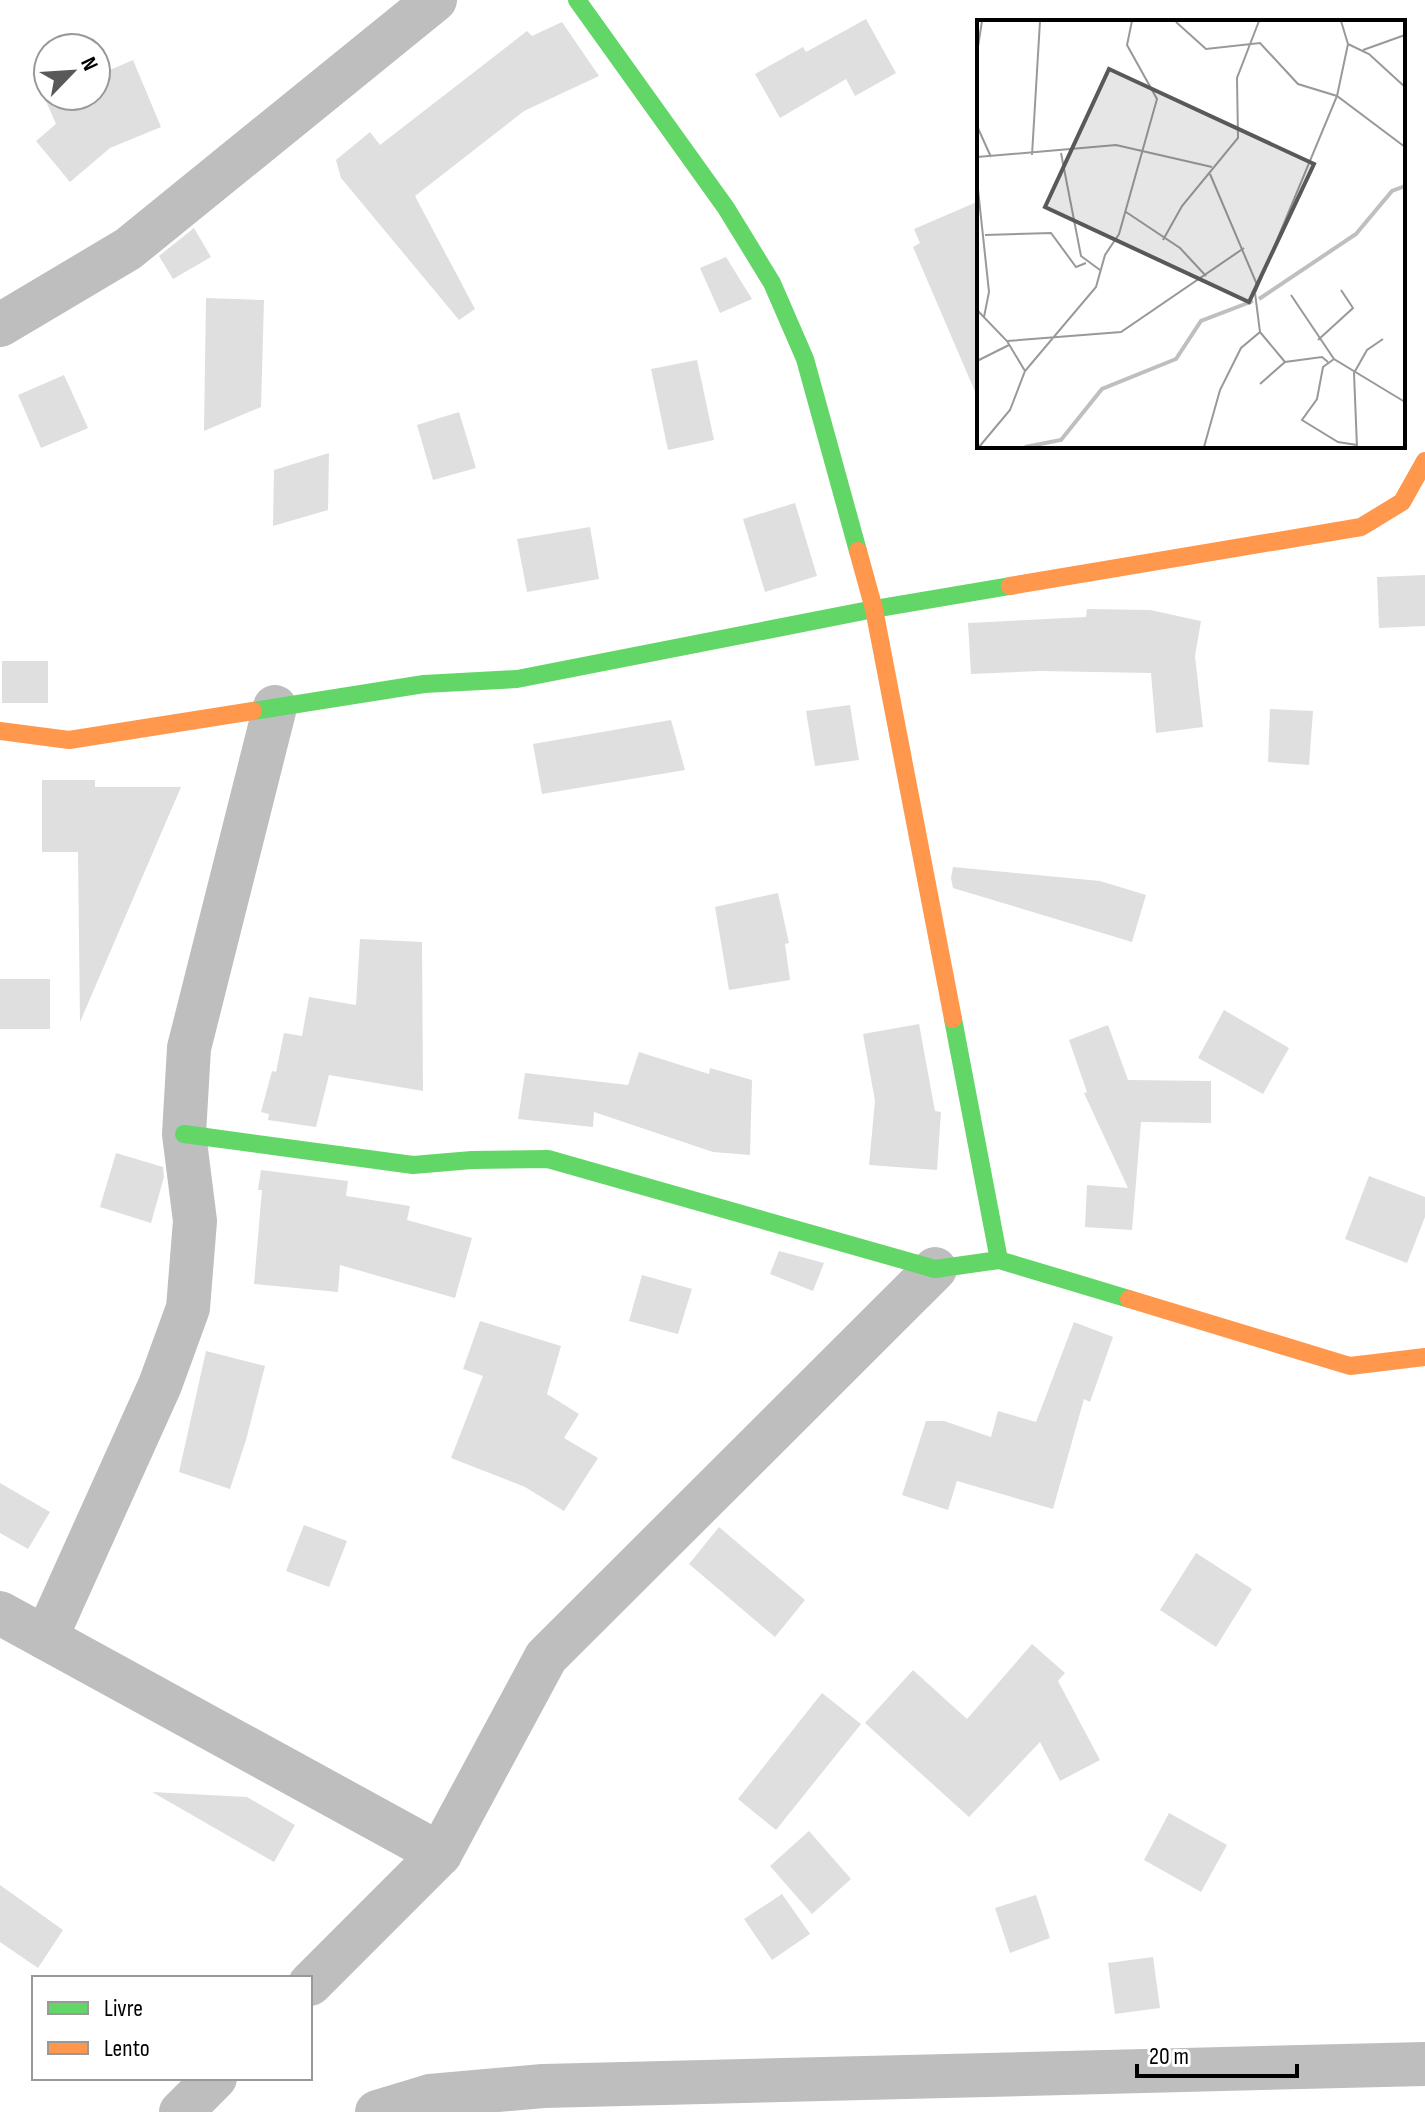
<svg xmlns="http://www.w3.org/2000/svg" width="1425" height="2112" viewBox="0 0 1425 2112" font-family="'Sofia Sans Condensed',sans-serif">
<rect width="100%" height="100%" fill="#fff"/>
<g fill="#dfdfdf">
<polygon points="866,19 896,73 855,96 846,79 780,118 755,74 803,47 806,52"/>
<polygon points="562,22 599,76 524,111 415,196 475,309 459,320 341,178 336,160 370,132 380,145 527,31 532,36"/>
<polygon points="133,60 161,127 110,148 70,182 36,141 56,124 45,99 52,96 96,96 96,76"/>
<polygon points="979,201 979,401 913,247 920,243 914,229"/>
<polygon points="194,228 211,257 173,279 159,256"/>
<polygon points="726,257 752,299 720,313 700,268"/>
<polygon points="206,298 264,300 261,407 204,431"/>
<polygon points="697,360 714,440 668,450 651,369"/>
<polygon points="64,375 88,428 41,448 18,395"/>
<polygon points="459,412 476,468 433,480 417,425"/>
<polygon points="329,453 328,510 273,526 274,470"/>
<polygon points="795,503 817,576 765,592 743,519"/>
<polygon points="590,527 599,579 527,592 517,539"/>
<polygon points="1425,575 1425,626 1379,628 1377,577"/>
<polygon points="1087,609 1150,610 1201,621 1195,656 1203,727 1156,733 1151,673 1040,671 971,674 968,623 1086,617"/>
<rect x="2" y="661" width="46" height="42"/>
<polygon points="850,705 859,760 815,766 806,711"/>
<polygon points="1270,709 1313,711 1309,765 1268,762"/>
<polygon points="671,720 685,770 542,794 533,744"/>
<polygon points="42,780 95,780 95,787 181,787 80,1022 78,852 42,852"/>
<polygon points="953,867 1100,881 1146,895 1132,942 953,888 951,878"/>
<polygon points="778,893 789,943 785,944 790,980 729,990 715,907"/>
<polygon points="360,939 422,942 423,1091 329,1075 316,1127 268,1120 269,1114 261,1112 272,1071 276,1072 284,1033 302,1036 309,997 356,1005"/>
<rect x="0" y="979" width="50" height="50"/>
<polygon points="1224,1010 1289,1048 1263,1094 1198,1058"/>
<polygon points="919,1024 935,1111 941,1112 937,1170 869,1165 875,1101 863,1034"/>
<polygon points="1108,1025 1128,1080 1211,1081 1211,1123 1141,1122 1132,1230 1085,1227 1087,1185 1128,1188 1084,1093 1087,1092 1069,1040"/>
<polygon points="639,1052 709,1074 710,1068 752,1080 750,1155 713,1152 594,1112 593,1127 518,1119 525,1073 628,1085"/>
<polygon points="116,1153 163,1167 164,1177 151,1223 100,1207"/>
<polygon points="261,1170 348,1181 346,1196 410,1206 407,1220 472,1238 455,1298 340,1265 338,1292 254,1284 262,1190 258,1190"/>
<polygon points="1369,1176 1425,1197 1425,1217 1407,1263 1345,1239"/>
<polygon points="779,1251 824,1263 813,1291 770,1274"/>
<polygon points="642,1275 692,1289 678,1334 629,1321"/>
<polygon points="480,1321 561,1346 547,1394 579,1414 564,1438 598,1458 564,1511 525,1487 451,1458 483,1376 463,1369"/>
<polygon points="1074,1322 1113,1337 1090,1402 1084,1399 1053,1509 957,1481 948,1510 902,1495 926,1421 944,1421 991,1437 998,1411 1036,1422"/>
<polygon points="206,1351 265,1366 246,1440 230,1489 179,1472"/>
<polygon points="0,1483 50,1512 28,1549 0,1533"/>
<polygon points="304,1525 347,1541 329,1587 286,1571"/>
<polygon points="719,1527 805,1600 775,1637 689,1564"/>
<polygon points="1196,1553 1252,1589 1216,1647 1160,1610"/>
<polygon points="1032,1644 1065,1673 1058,1681 1100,1760 1060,1781 1040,1742 969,1817 865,1723 913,1670 967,1719"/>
<polygon points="822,1693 861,1724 776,1830 738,1799"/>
<polygon points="152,1792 247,1797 295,1825 274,1862"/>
<polygon points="1169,1813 1227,1845 1201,1892 1144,1860"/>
<polygon points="809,1831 851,1879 812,1914 770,1866"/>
<polygon points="0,1885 63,1930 38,1968 0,1942"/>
<polygon points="782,1894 810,1934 772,1960 744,1919"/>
<polygon points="1036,1895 1050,1938 1010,1953 995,1908"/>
<polygon points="1153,1957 1160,2008 1115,2014 1108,1963"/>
</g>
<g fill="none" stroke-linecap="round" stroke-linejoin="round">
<g stroke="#bebebe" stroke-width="44">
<polyline points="0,325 128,249 435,0"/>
<polyline points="0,1613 440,1854"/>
<polyline points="46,1638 160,1385 188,1308 195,1221 184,1134 189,1048 275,707"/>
<polyline points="310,1984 440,1854 546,1657 935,1269"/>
<polyline points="181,2112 215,2078"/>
<polyline points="377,2112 430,2096 543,2086 1425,2064"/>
</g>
<g stroke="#63d668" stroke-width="18">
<polyline points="577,0 726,208 772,283 805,359 858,551"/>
<polyline points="253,711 424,684 517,679 874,609 1010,586"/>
<polyline points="953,1019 999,1260"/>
<polyline points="184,1134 413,1165 472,1160 548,1159 935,1269 999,1260 1129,1299"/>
</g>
<g stroke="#ff974d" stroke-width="18">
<polyline points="858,551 874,609 953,1019"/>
<polyline points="1010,586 1361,527 1402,502 1425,461"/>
<polyline points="0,731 69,740 253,711"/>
<polyline points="1129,1299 1350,1366 1425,1357"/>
</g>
</g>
<g transform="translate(977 20)">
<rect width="428" height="428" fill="#fff"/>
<path fill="none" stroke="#bfbfbf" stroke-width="4" d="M282 279 379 214 415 171 428 166M48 427 84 420 125 369 199 339 224 301 276 281"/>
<path fill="none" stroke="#999" stroke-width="2" d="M178 1H205M199 2 229 29 283 23 321 64 360 76 428 127M371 24 392 34 428 67M386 30 428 15M0 33 5 1M0 106 14 137M84 133 104 236 123 250M55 135 63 1M0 137 139 125 235 147M233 154 281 267M0 160 12 272 7 297M149 192 203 228 229 256M8 215 74 213 99 247 109 243M186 220 205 186 261 118 260 58 282 1M314 275 357 339 428 382M0 290 30 321 48 351M283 312 308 342M341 320 376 288 364 270M30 321 144 312 267 228M357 339 346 347 340 379 325 400 361 422 380 425M0 341 32 325M283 364 308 342 345 337 351 342M2 427 33 390 48 351 119 267 128 235 142 214 180 79 150 25 155 1M227 427 243 370 264 328 283 312 278 273 360 76 371 24 364 1M380 427 377 353 390 330 406 319"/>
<path fill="#595959" fill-opacity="0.15" stroke="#595959" stroke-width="4" d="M132 49 337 144 272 282 68 187Z"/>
<rect width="428" height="428" fill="none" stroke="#000" stroke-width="4"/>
</g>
<rect x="32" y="1976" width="280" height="104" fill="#ffffff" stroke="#999999" stroke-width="2"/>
<rect x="48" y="2002" width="40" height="12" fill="#63d668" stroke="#999999" stroke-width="2"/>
<text x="104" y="2016" font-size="24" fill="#000000">Livre</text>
<rect x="48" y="2042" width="40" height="12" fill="#ff974d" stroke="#999999" stroke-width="2"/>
<text x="104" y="2056" font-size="24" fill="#000000">Lento</text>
<g transform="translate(72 72) rotate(65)"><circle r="38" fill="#ffffff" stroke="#999999" stroke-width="2"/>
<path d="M0-6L14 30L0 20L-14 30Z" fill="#595959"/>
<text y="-12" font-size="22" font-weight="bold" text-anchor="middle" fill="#000000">N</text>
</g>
<path d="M1137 2064v12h160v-12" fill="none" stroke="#000000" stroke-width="4"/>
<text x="1149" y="2064" font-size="24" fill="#000000" stroke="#ffffff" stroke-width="6" paint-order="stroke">20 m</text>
</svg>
